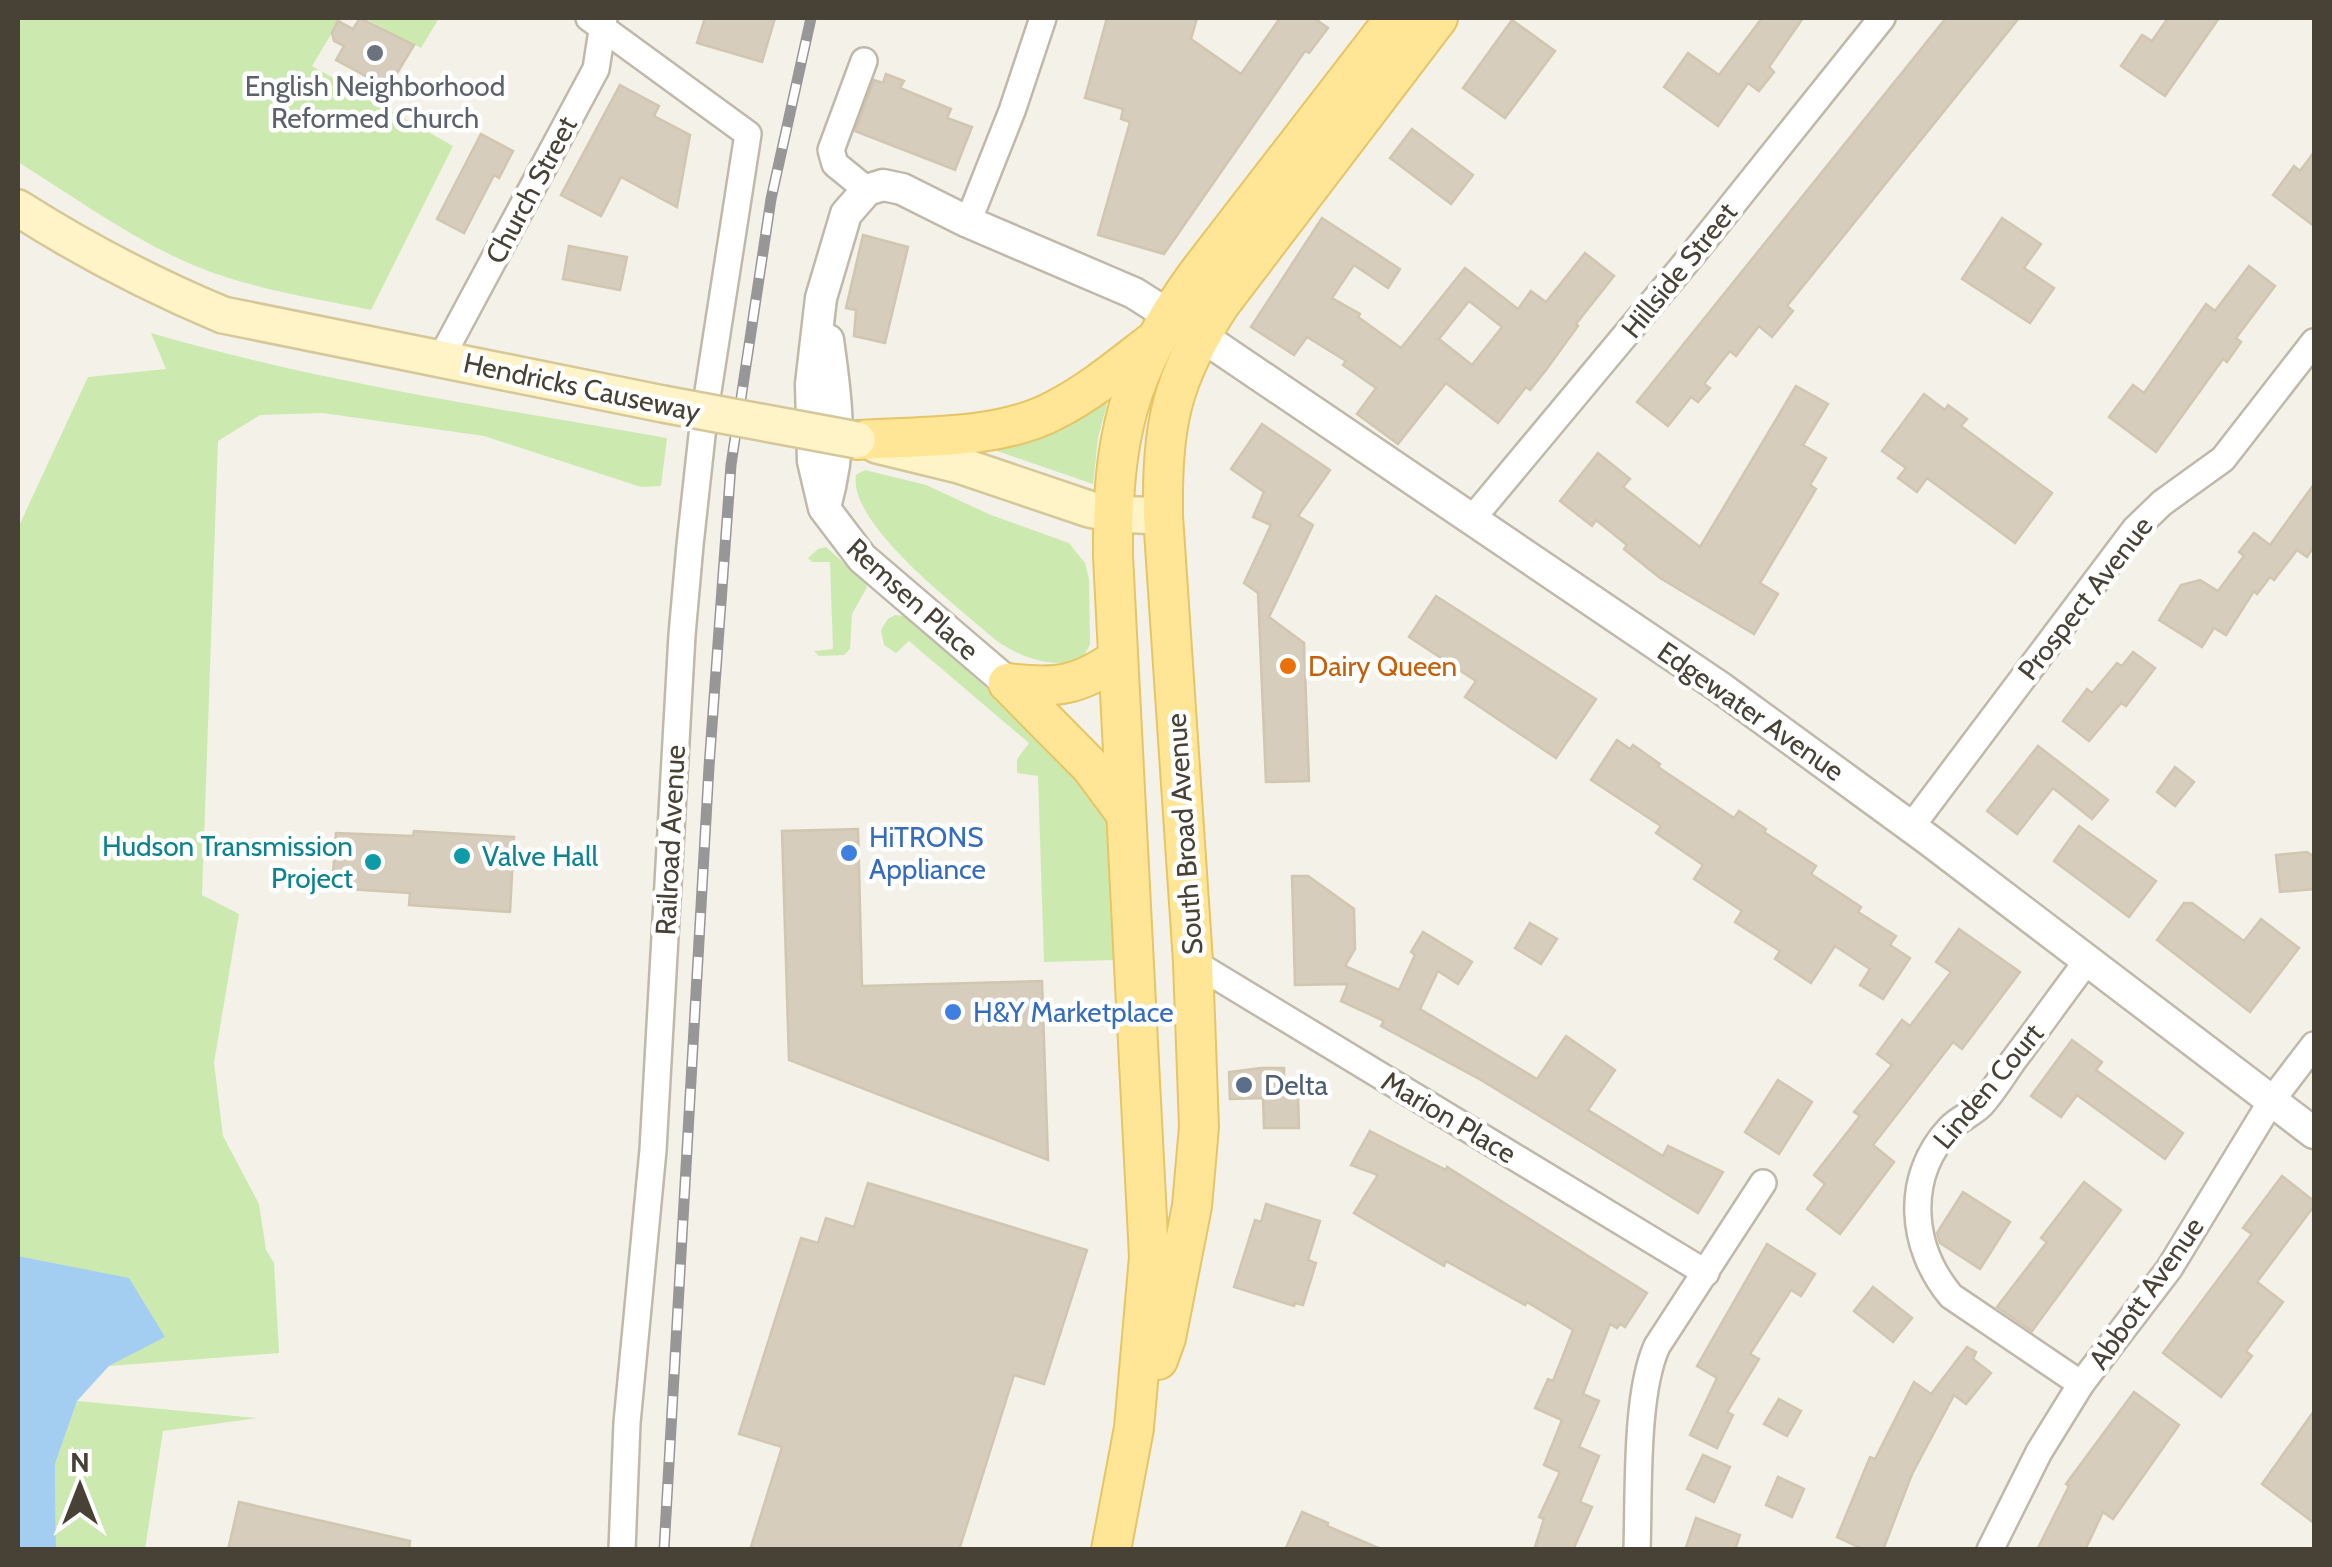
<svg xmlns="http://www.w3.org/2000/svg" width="2332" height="1567" viewBox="0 0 2332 1567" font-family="Cabin,sans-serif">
<rect width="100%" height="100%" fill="#f4f1e8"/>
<g fill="#cce9b0">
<path d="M18 18H341L312 66 453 146 371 310C314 298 252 289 198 267 134 241 76 198 18 162Z"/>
<polygon points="364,18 439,18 421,48"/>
<path d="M151 333C319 382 494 408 667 438L661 486 641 487 484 436 323 413 260 415 218 441 202 895 239 914 214 1063 223 1136 259 1204 266 1250 274 1263 279 1353 109 1366 164 1337 129 1279 18 1256V528L88 377 166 369Z"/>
<polygon points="1103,402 1107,404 1098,438 1093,484 994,450 1087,413"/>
<path d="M865 470 926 485 991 515 1069 543 1085 563 1089 579 1090 644 1082 660C1050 668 1024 659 997 641 961 609 848 525 856 475Z"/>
<polygon points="826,547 865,582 867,587 852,614 850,649 844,655 819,656 814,651 833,649 830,562 812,562 808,558 818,549"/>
<polygon points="895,615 905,616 1083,773 1107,819 1114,960 1044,962 1038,776 1017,773 1017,759 1029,743 909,641 896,653 884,645 881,630 888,619"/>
<polygon points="77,1401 257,1418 163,1431 145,1549 56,1549 55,1464"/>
</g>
<polygon fill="#a4cef1" points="18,1256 129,1278 165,1337 109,1366 77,1401 55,1464 56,1549 18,1549"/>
<g fill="#d6cdbd" stroke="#d1c6b0" stroke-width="2.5" fill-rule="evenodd">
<polygon points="360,18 414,45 388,88 336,60 344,46 334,41 332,33 338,21 353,29"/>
<polygon points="705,18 775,18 762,62 697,43"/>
<polygon points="1107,18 1197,18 1191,39 1241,74 1280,18 1314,18 1328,28 1309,53 1305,51 1164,254 1098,235 1130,122 1121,119 1123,109 1085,98"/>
<polygon points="1762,18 1803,18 1769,67 1774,72 1759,91 1748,83 1718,126 1664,87 1688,53 1719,75"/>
<polygon points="1946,18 2019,18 1787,306 1793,311 1772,337 1759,326 1736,356 1730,351 1717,367 1704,384 1710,388 1698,402 1691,397 1668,426 1637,402"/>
<polygon points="2168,18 2219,18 2165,96 2121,66 2142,35 2152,41"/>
<polygon points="1512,20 1555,51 1505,118 1463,88"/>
<polygon points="886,74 904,81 900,88 951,109 947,118 972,127 955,170 855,131 874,80 883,83"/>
<polygon points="620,85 659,106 654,116 690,135 677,207 621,177 601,216 561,195"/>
<polygon points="1412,129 1473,175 1451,204 1390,158"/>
<polygon points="481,134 513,151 499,178 494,175 464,233 437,219"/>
<polygon points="2314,152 2314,226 2273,195 2294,166 2300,171"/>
<path d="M1322 218 1400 269 1388 288 1354 265 1332 298 1360 314 1358 317 1401 348 1465 268 1518 309 1531 291 1546 302 1585 253 1614 276 1576 324 1578 326 1546 370 1530 390 1526 387 1498 423 1446 383 1398 444 1357 414 1376 388 1343 365 1346 361 1307 337 1294 355 1251 327ZM1469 301 1502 327 1472 365 1439 339Z"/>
<polygon points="2002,218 2041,244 2024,268 2054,288 2030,323 1962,279"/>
<polygon points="863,235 908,247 885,343 854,336 856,310 846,308"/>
<polygon points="569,246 627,257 620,290 563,279"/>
<polygon points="2249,266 2275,286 2236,338 2241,342 2227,362 2223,359 2156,452 2109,417 2133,385 2144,393 2206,304 2215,311"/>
<polygon points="1796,386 1828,404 1803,445 1826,458 1810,485 1816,489 1760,583 1778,594 1754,634 1660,578 1624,549 1627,545 1596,520 1592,526 1560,501 1598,453 1630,479 1623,487 1700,547"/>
<polygon points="1924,394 1945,410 1948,405 1967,419 1961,426 2052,493 2015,543 1927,478 1917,492 1898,478 1906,468 1882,451"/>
<polygon points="1262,424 1330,470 1298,516 1313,525 1269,617 1304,643 1309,781 1266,782 1258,593 1244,583 1271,525 1253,517 1264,492 1231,469"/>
<polygon points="2314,484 2314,546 2307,557 2297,550 2274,580 2270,577 2257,594 2254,591 2226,635 2214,628 2202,647 2159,620 2181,585 2200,580 2218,591 2244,556 2239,552 2254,533 2270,545"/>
<polygon points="1436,596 1596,699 1556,758 1465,697 1476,681 1409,637"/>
<polygon points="2133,652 2155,668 2126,706 2121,703 2089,741 2063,721 2087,689 2092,693 2117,663 2122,666"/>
<polygon points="1617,740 1630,749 1633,745 1660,764 1658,767 1734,818 1739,811 1766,829 1764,832 1816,866 1811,874 1861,907 1858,912 1896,936 1890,945 1910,958 1883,999 1860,985 1870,969 1835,946 1811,983 1775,959 1780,951 1735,922 1742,911 1694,879 1703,865 1656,833 1661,826 1591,780"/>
<polygon points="2038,746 2108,800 2092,819 2053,788 2017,834 1987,811"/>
<polygon points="2175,767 2194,782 2175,806 2157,792"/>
<polygon points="2079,826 2156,881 2129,917 2054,861"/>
<polygon points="858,829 862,986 1042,981 1048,1160 789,1060 782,831"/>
<polygon points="414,831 514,837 510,912 409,905 410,893 332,888 336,833 413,836"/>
<polygon points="2307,852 2314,857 2314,889 2280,892 2276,855"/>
<polygon points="1292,876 1308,876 1354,909 1355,949 1345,966 1399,990 1415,955 1411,952 1423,932 1472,962 1458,984 1438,971 1420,1009 1537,1079 1566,1036 1615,1070 1588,1110 1663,1156 1668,1146 1723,1172 1698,1213 1481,1080 1381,1026 1384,1021 1341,1001 1348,984 1295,985"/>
<polygon points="2184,903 2192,903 2244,941 2261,919 2299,948 2250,1012 2157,940"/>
<polygon points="1530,923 1557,939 1541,964 1515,948"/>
<polygon points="1959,929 2020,972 1962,1049 1953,1042 1873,1145 1894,1162 1840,1234 1807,1209 1825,1184 1814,1175 1860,1116 1854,1112 1892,1065 1877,1054 1902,1020 1910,1026 1951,972 1936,962"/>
<polygon points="2072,1040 2102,1062 2096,1070 2183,1133 2165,1159 2077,1095 2061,1117 2031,1096"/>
<polygon points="1261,1068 1284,1068 1284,1095 1298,1095 1299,1128 1264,1128 1263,1098 1230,1099 1229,1072"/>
<polygon points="1778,1080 1812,1102 1779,1154 1745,1132"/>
<polygon points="1370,1131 1446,1170 1447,1167 1647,1293 1625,1327 1620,1324 1617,1328 1610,1324 1583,1394 1599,1401 1579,1447 1599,1456 1580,1502 1592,1507 1573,1550 1534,1550 1544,1519 1539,1517 1560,1472 1544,1465 1562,1420 1535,1408 1548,1379 1553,1381 1573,1330 1527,1302 1525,1305 1446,1261 1444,1266 1354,1213 1378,1175 1351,1165"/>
<polygon points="2282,1176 2314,1201 2314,1206 2257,1282 2283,1302 2246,1351 2252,1356 2221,1397 2163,1353 2252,1234 2243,1228"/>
<polygon points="2084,1182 2121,1210 2032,1331 1997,1307 2047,1242 2041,1238"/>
<polygon points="868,1183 1087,1250 1044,1384 1014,1375 959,1550 750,1550 782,1447 739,1434 801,1238 818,1243 826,1218 854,1227"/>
<polygon points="1963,1192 2010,1222 1980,1269 1940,1243 1937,1233"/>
<polygon points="1266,1204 1320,1221 1308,1260 1316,1263 1303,1305 1295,1303 1294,1306 1234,1287 1255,1220 1261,1222"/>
<polygon points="1767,1244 1815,1274 1801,1296 1791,1290 1750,1354 1759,1359 1727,1412 1733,1415 1717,1448 1690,1435 1717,1378 1697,1366"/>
<polygon points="1873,1287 1912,1318 1893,1342 1854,1311"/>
<polygon points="1967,1347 1976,1352 1973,1359 1991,1373 1966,1404 1954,1395 1912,1474 1883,1550 1865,1550 1837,1537 1870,1457 1875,1459 1914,1382 1931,1394"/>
<polygon points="2134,1392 2179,1425 2113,1519 2103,1512 2085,1550 2037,1550 2069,1486 2066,1484"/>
<polygon points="1779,1399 1801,1411 1787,1436 1764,1424"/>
<polygon points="2314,1411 2314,1523 2262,1484"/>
<polygon points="1703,1455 1730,1467 1714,1502 1687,1489"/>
<polygon points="1778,1477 1804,1489 1792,1517 1766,1505"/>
<polygon points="239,1502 410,1541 409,1550 228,1550"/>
<polygon points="1302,1512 1328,1523 1327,1526 1383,1550 1285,1550"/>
<polygon points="1696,1518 1740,1535 1735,1550 1685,1550"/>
</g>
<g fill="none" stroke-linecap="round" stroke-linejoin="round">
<defs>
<g id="minor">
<polyline points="589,18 748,134 704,417 690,545 682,635 653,1150 627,1423 622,1550"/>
<polyline points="864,61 831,150 835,164 867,190"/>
<polyline points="968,222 1012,111 1043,18"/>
<polyline points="441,358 596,69 604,18"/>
<polyline points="1472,519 1693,254 1882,18"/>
<polyline points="1911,827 2135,529 2162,503 2223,459 2314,342"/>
<polyline points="1193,962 1706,1273"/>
<path d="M2081 1384 1951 1296C1910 1247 1904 1177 1950 1128 1959 1119 1972 1114 1981 1105 1993 1092 2003 1075 2013 1061 2038 1028 2062 994 2087 961"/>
<path d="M1637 1550C1639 1494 1635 1394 1657 1346L1763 1183"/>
<polyline points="1990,1550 2039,1452 2081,1384 2169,1269 2272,1100 2314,1045"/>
</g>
<g id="tertiary">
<path d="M825 507C843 443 837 404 828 340"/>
<polyline points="1008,683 862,558 824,508 813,461 811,384 821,298 846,214 867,190 883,185 902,189 968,222 1134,293 1200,335 1721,688 1929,840 2314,1133"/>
</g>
<g id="secondary">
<path d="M18 208C84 250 151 285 223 315L663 404"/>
<polyline points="877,445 959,465 1089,509 1112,514 1163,516"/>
</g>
<g id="primary">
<path d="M857 440C919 436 999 440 1055 410 1090 392 1120 367 1151 343"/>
<polyline points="1008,683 1091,767 1125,813"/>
<path d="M1008 683C1056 689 1079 686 1118 658"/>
<path d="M1158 1360 1166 1338 1192 1206 1199 1127 1193 962 1163 516C1162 426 1170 380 1221 303L1438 18"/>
<path d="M1111 1550 1134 1428 1149 1257 1113 556C1112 439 1127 372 1196 276L1395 18"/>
</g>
</defs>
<use href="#minor" stroke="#c0b9aa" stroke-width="30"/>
<use href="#tertiary" stroke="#c0b9aa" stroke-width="35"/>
<use href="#secondary" stroke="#d5c797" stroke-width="40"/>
<use href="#primary" stroke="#e5c565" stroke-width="42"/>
<use href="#minor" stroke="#fff" stroke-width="25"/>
<use href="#tertiary" stroke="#fff" stroke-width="30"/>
<use href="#secondary" stroke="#fff4c7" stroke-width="35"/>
<use href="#primary" stroke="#ffe696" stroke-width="38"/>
<defs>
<polyline id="rail" points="664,1550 709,767 731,465 771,199 811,18"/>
</defs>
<use href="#rail" stroke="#979797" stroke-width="11"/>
<use href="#rail" stroke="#fff" stroke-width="8" stroke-dasharray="22" stroke-linecap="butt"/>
<defs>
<polyline id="secondary-bridge" points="663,404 857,440"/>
</defs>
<use href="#secondary-bridge" stroke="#d5c797" stroke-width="40" stroke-linecap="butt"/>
<use href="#secondary-bridge" stroke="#fff4c7" stroke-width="35"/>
</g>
<circle fill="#6b7280" stroke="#fff" stroke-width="4" cx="375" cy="53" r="10"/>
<circle fill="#e8710a" stroke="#fff" stroke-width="4" cx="1288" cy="666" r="10"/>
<g fill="#3f7fe0" stroke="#fff" stroke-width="4">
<circle cx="849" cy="853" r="10"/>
<circle cx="953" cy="1012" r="10"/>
</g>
<g fill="#0f9aa8" stroke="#fff" stroke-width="4">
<circle cx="462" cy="856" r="10"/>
<circle cx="373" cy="862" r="10"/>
</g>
<circle fill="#5c6f8a" stroke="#fff" stroke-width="4" cx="1244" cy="1085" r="10"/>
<g text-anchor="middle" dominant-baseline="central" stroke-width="9" stroke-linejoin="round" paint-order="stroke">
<g font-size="28" fill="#5b616d" stroke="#fff">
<text x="375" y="86">English Neighborhood<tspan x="375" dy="32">Reformed Church</tspan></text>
</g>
<g font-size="28" fill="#484236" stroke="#fff">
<text transform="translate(531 190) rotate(-62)">Church Street</text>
<text transform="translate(1679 270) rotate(-51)">Hillside Street</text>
<text transform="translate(582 387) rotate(12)">Hendricks Causeway</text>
<text transform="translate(2085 598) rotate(-52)">Prospect Avenue</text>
<text transform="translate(913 599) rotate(42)">Remsen Place</text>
<text transform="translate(1751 711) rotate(35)">Edgewater Avenue</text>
<text transform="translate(1184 834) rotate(-94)">South Broad Avenue</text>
<text transform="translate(670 840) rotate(-87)">Railroad Avenue</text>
<text transform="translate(1988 1086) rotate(-50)">Linden Court</text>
<text transform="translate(1449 1117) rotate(31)">Marion Place</text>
<text transform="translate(2146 1293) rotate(-55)">Abbott Avenue</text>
</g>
<g font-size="28" fill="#c56008" stroke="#fff" text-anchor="start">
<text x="1308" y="666">Dairy Queen</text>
</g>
<g font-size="28" fill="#366cbe" stroke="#fff" text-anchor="start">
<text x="869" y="837">HiTRONS<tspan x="869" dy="32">Appliance</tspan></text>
<text x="973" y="1012">H&amp;Y Marketplace</text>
</g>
<g font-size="28" fill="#0d838f" stroke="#fff" text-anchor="end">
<text x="353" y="846">Hudson Transmission<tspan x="353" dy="32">Project</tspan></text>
<text x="482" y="856" text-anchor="start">Valve Hall</text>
</g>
<g font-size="28" fill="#4e5e75" stroke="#fff" text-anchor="start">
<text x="1264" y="1085">Delta</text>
</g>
</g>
<rect width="2332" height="1567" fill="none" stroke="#484236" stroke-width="40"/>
<g transform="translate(80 1487)" stroke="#ffffff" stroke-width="8" paint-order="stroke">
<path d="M0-8L18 38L0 25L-18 38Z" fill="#484236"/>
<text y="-15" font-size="28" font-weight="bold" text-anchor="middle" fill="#484236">N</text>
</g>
</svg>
